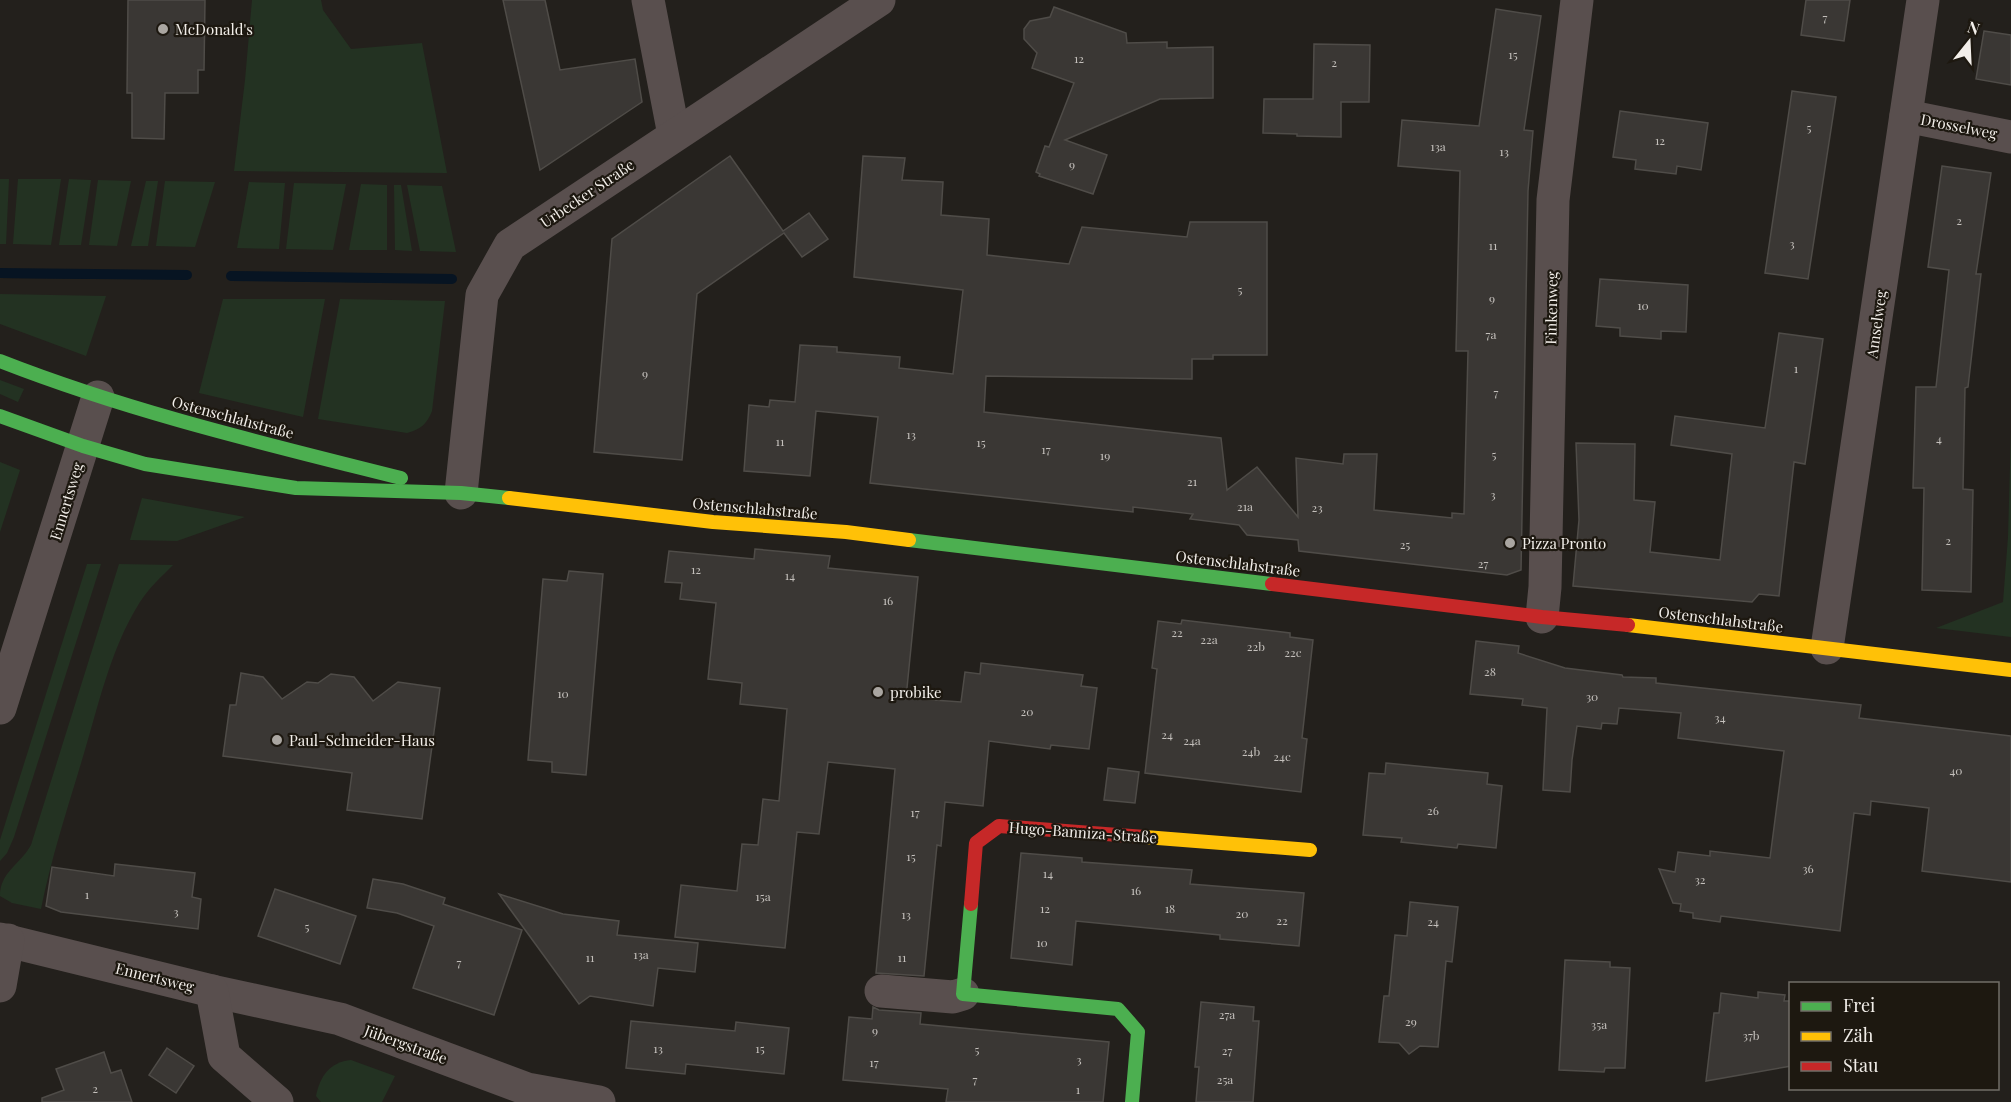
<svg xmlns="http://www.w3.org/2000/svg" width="2011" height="1102" viewBox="0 0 2011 1102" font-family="'Playfair Display',serif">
<rect width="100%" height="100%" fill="#23201c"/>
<g fill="#233222">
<polygon points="252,0 321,0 323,10 351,49 422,43 447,173 234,171 245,80"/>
<polygon points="0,179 9,179 6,244 0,244"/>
<polygon points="18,179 61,179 51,245 13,244"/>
<polygon points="69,179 91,180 81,245 59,245"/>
<polygon points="98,180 131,181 117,246 89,245"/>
<polygon points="146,181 158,181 148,246 131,246"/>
<polygon points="165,181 215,182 195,247 156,246"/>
<polygon points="249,182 285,183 279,249 237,248"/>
<polygon points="294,183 346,184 333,250 286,249"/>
<polygon points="361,184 387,185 387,250 349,250"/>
<polygon points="394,185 401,185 412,251 395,250"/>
<polygon points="407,185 442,186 456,252 420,251"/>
<polygon points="0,294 106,296 86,356 0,324"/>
<polygon points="223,299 325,299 303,417 199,393"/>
<path d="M340 299 445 301 432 411C427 424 421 429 407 433L318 419Z"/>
<polygon points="0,380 24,389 18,402 0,394"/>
<polygon points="2011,431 2011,637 1936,628 2003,602 2008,537"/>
<polygon points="0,462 20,470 0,532"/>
<polygon points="142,498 245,517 177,541 130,540"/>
<polygon points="87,564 101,564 14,837 7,853 0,861 0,840"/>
<path d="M119 564 173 565C161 577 149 588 140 602 110 649 98 708 82 760 67 810 51 859 41 909L12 903 0 896C0 872 20 865 31 845Z"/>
<path d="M351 1060 395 1076 382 1102H321L316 1096C320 1076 330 1062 351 1060Z"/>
</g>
<g fill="#071422">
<polygon points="0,273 113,274 112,279 0,278"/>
<polygon points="232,276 330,277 329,282 230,280"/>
<polygon points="343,277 445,279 444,283 341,282"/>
</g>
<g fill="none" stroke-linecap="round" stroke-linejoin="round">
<g stroke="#071422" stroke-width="10">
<polyline points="0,273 187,275"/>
<polyline points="231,276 452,279"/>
</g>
</g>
<g fill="#3a3734" stroke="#4f4c48" stroke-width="1.5">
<polygon points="128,0 205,0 204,70 198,70 198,93 165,93 164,139 132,138 132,93 127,93"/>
<polygon points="503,0 545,0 560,70 635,59 642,102 540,170"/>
<polygon points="1806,0 1850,0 1844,41 1801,35"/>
<polygon points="1054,7 1126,33 1127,43 1167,42 1167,48 1213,47 1213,98 1160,99 1065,140 1107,155 1093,194 1039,176 1040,174 1036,172 1045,146 1049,147 1074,83 1032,68 1037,53 1024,39 1024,29 1030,21 1050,17"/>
<polygon points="1496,9 1541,16 1524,130 1533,131 1528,191 1521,570 1507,575 1299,551 1298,540 1247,535 1239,525 1190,519 1193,514 1133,507 1133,512 870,483 878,417 816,411 810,476 744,471 749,405 769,407 770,400 795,402 800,345 837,347 837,352 900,357 899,368 953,374 963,290 854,277 863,156 905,158 902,180 943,182 941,215 989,219 987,255 1069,264 1082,227 1187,237 1190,222 1267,222 1267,355 1213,355 1213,359 1192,359 1192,379 986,376 984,412 1221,438 1227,490 1257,467 1298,517 1296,458 1343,464 1344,454 1377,454 1374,510 1452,518 1452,513 1464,514 1468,351 1456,351 1460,171 1398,166 1402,120 1479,126"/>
<polygon points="1984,31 2011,35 2011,85 1976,79"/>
<polygon points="1314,44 1370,45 1369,102 1341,102 1341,137 1297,136 1297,134 1263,133 1264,99 1313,99"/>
<polygon points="1792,91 1836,97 1808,279 1765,273"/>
<polygon points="1620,111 1708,123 1701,170 1677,166 1676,174 1635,169 1636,160 1613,157"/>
<polygon points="730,156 783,231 809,213 828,239 802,257 784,233 697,294 682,460 594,452 612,239"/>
<polygon points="1942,166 1991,173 1976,274 1981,274 1968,387 1965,388 1963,489 1973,490 1971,592 1922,590 1924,488 1913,488 1916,387 1936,387 1949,270 1928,267"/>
<polygon points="1600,279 1688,285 1686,332 1661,331 1661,339 1620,336 1620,328 1596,326"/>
<polygon points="1779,333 1823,339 1805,464 1794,462 1779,596 1759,594 1752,602 1573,586 1579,520 1576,443 1635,444 1634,500 1655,502 1650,552 1720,560 1732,454 1671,445 1675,416 1765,428"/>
<polygon points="755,549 830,556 828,568 918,577 906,698 961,702 965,672 980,674 981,663 1083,675 1081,686 1097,688 1089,749 1051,745 1050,749 989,741 983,806 945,802 941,846 937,845 924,976 876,973 895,769 828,762 819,834 797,832 785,948 675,937 681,885 737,891 742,844 758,845 763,799 779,801 787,709 740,704 742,683 708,679 716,603 680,599 682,583 665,582 669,551 754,559"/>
<polygon points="569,571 603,574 586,775 552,772 552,762 528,760 543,579 567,581"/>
<polygon points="1182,620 1290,633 1290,637 1313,640 1302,738 1307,739 1301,792 1145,773 1157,669 1152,668 1158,621 1181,624"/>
<polygon points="1476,641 1519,646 1518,653 1565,668 1622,675 1623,677 1656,678 1656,683 1861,705 1859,718 2011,736 2011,882 1922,871 1929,808 1871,801 1870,815 1854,813 1840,931 1721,916 1720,922 1693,918 1693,913 1680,911 1681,904 1673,903 1659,869 1675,872 1678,852 1710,856 1710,851 1770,858 1784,751 1678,738 1681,713 1619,708 1617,724 1602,723 1601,729 1577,726 1572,760 1570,792 1543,790 1547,708 1522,705 1523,699 1470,694"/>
<polygon points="241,673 263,677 282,699 307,682 318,683 331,674 354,677 373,701 398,682 440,688 422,819 347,810 352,773 223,756 230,705 236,705"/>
<polygon points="1386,763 1488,773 1487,784 1502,786 1496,848 1458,844 1457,848 1401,842 1402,838 1363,835 1369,773 1385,774"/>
<polygon points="1108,768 1139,772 1135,803 1104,800"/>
<polygon points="1021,853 1082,858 1082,862 1192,870 1190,884 1304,893 1299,946 1220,939 1220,935 1076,921 1072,965 1011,958"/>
<polygon points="115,864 195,873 192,897 201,899 198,929 61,912 46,906 52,867 114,876"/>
<polygon points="373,879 403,884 445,898 443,904 522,930 494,1015 413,988 434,926 397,913 367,908"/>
<polygon points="275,889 356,916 340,964 258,936"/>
<polygon points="499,894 563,914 619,921 617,935 698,943 695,972 658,968 653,1006 590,996 579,1004"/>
<polygon points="1410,902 1458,907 1452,962 1446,961 1438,1047 1420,1046 1409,1054 1399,1043 1379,1042 1384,996 1389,996 1395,935 1407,936"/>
<polygon points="1565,960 1610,962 1610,967 1630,968 1625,1068 1605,1068 1604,1072 1559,1070"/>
<polygon points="1758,992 1785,995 1784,1001 1791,1001 1791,1066 1706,1081 1714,1013 1719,1013 1721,993 1758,998"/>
<polygon points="1201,1002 1254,1007 1253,1021 1259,1021 1253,1102 1196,1102 1199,1067 1195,1067"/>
<polygon points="873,1007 879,1010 921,1013 920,1024 1109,1042 1103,1102 946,1102 948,1089 843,1080 849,1017 872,1019"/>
<polygon points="631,1021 735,1031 736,1022 789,1028 784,1074 686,1064 685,1074 626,1068"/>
<polygon points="167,1048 194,1066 176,1093 149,1075"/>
<polygon points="104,1052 111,1073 121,1070 132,1102 42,1102 42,1098 64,1090 56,1069"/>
</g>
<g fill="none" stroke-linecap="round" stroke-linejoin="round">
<g stroke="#594f4e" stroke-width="33">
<polyline points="648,0 674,135"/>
<polyline points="1906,116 2011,137"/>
<polyline points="461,493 482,295 510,245 879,0"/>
<polyline points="1542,617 1545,587 1553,200 1577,0"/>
<polyline points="1827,648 1923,0"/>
<polyline points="0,708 98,397"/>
<polyline points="0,939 212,991 340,1019 527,1089 599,1102"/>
<polyline points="0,986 8,940"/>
<polyline points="212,991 224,1056 277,1102"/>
<polyline points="881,991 953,997 963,994"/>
</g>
<g stroke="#4caf50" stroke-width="14">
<path d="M0 361C130 412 266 444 401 478"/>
<polyline points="0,416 83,446 145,464 296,488 461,493 509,498"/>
<polyline points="909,540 1272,584"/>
<polyline points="971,904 963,994 1118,1009 1138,1032 1132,1102"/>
</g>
<g stroke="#ffc107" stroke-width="14">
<polyline points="509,498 713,522 846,532 909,540"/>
<polyline points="1628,625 2011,670"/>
<polyline points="1145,837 1310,850"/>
</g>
<g stroke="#c62828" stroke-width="14">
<polyline points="1272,584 1542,617 1628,625"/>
<polyline points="971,904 976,843 999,826 1145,837"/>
</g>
</g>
<g fill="#aaa6a1" stroke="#1d1810" stroke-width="2">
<circle cx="163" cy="29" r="6"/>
<circle cx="1510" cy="543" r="6"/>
<circle cx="878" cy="692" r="6"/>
<circle cx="277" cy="740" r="6"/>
</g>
<g text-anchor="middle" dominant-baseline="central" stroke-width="4.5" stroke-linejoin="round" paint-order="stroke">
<g font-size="12" fill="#c4c0bc">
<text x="1825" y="17">7</text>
<text x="1513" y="54">15</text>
<text x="1079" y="58">12</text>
<text x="1334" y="62">2</text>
<text x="1809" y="127">5</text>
<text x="1660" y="140">12</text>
<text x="1438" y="146">13a</text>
<text x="1504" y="151">13</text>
<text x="1072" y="164">9</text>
<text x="1959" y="220">2</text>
<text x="1792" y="243">3</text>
<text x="1493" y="245">11</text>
<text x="1240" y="289">5</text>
<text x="1492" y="298">9</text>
<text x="1643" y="305">10</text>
<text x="1491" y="334">7a</text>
<text x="1796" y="368">1</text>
<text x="645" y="373">9</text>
<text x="1496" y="392">7</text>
<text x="911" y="434">13</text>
<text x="1939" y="438">4</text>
<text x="780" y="441">11</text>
<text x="981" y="442">15</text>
<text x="1046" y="449">17</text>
<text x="1494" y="454">5</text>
<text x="1105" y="455">19</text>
<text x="1192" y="481">21</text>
<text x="1493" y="494">3</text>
<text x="1245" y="506">21a</text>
<text x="1317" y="507">23</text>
<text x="1948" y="540">2</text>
<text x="1405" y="544">25</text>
<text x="1483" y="563">27</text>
<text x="696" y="569">12</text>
<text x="790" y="575">14</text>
<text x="888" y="600">16</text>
<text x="1177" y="632">22</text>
<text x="1209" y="639">22a</text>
<text x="1256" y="646">22b</text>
<text x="1293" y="652">22c</text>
<text x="1490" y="671">28</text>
<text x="563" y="693">10</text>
<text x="1592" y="696">30</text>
<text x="1027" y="711">20</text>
<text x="1720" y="717">34</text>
<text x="1167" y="734">24</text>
<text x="1192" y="740">24a</text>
<text x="1251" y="751">24b</text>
<text x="1282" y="756">24c</text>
<text x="1956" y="770">40</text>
<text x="1433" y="810">26</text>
<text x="915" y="812">17</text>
<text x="911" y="856">15</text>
<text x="1808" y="868">36</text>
<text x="1048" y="873">14</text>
<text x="1700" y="879">32</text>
<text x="1136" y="890">16</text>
<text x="87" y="894">1</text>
<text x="763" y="896">15a</text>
<text x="1045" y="908">12</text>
<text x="1170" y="908">18</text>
<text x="176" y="911">3</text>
<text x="1242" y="913">20</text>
<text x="906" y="914">13</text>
<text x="1282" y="920">22</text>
<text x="1433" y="921">24</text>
<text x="307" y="926">5</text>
<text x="1042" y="942">10</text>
<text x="641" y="954">13a</text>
<text x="590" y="957">11</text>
<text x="902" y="957">11</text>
<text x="459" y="962">7</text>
<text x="1227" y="1014">27a</text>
<text x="1411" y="1021">29</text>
<text x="1599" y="1024">35a</text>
<text x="875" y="1030">9</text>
<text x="1751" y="1035">37b</text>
<text x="658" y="1048">13</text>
<text x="760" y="1048">15</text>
<text x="977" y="1049">5</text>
<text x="1227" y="1050">27</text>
<text x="1079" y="1059">3</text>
<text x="874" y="1062">17</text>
<text x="975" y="1079">7</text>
<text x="1225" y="1079">25a</text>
<text x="95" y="1088">2</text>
<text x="1078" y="1089">1</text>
</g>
<g font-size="15" fill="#f2eee9" stroke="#1d1810" text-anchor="start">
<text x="175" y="29">McDonald's</text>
<text x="1522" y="543">Pizza Pronto</text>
<text x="890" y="692">probike</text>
<text x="289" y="740">Paul-Schneider-Haus</text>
</g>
<g font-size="15" fill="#f2eee9" stroke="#1d1810">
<text transform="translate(1959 126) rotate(11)">Drosselweg</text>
<text transform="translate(587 193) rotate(-34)">Urbecker Straße</text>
<text transform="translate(1551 308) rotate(-89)">Finkenweg</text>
<text transform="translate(1876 324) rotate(-82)">Amselweg</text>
<text transform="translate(233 417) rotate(15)">Ostenschlahstraße</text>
<text transform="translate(66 501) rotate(-73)">Ennertsweg</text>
<text transform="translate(755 508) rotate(5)">Ostenschlahstraße</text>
<text transform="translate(1238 563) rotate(7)">Ostenschlahstraße</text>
<text transform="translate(1721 619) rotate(7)">Ostenschlahstraße</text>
<text transform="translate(1083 832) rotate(4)">Hugo-Banniza-Straße</text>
<text transform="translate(155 977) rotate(14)">Ennertsweg</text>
<text transform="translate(406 1044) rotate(20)">Jübergstraße</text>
</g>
</g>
<rect x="1789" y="982" width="210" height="108" fill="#1d1810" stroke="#726e67" stroke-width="1.5"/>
<rect x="1801" y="1002" width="30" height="9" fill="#4caf50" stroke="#726e67" stroke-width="1.5"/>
<text x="1843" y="1012" font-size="18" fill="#f2eee9">Frei</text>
<rect x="1801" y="1032" width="30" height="9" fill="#ffc107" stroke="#726e67" stroke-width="1.5"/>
<text x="1843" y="1042" font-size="18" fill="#f2eee9">Zäh</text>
<rect x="1801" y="1062" width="30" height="9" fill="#c62828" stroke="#726e67" stroke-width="1.5"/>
<text x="1843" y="1072" font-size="18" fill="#f2eee9">Stau</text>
<g transform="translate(1969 42) rotate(18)" stroke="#1d1810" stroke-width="4.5" paint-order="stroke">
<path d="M0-4.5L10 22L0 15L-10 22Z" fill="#f2eee9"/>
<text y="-9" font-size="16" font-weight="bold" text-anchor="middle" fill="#f2eee9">N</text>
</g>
</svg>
